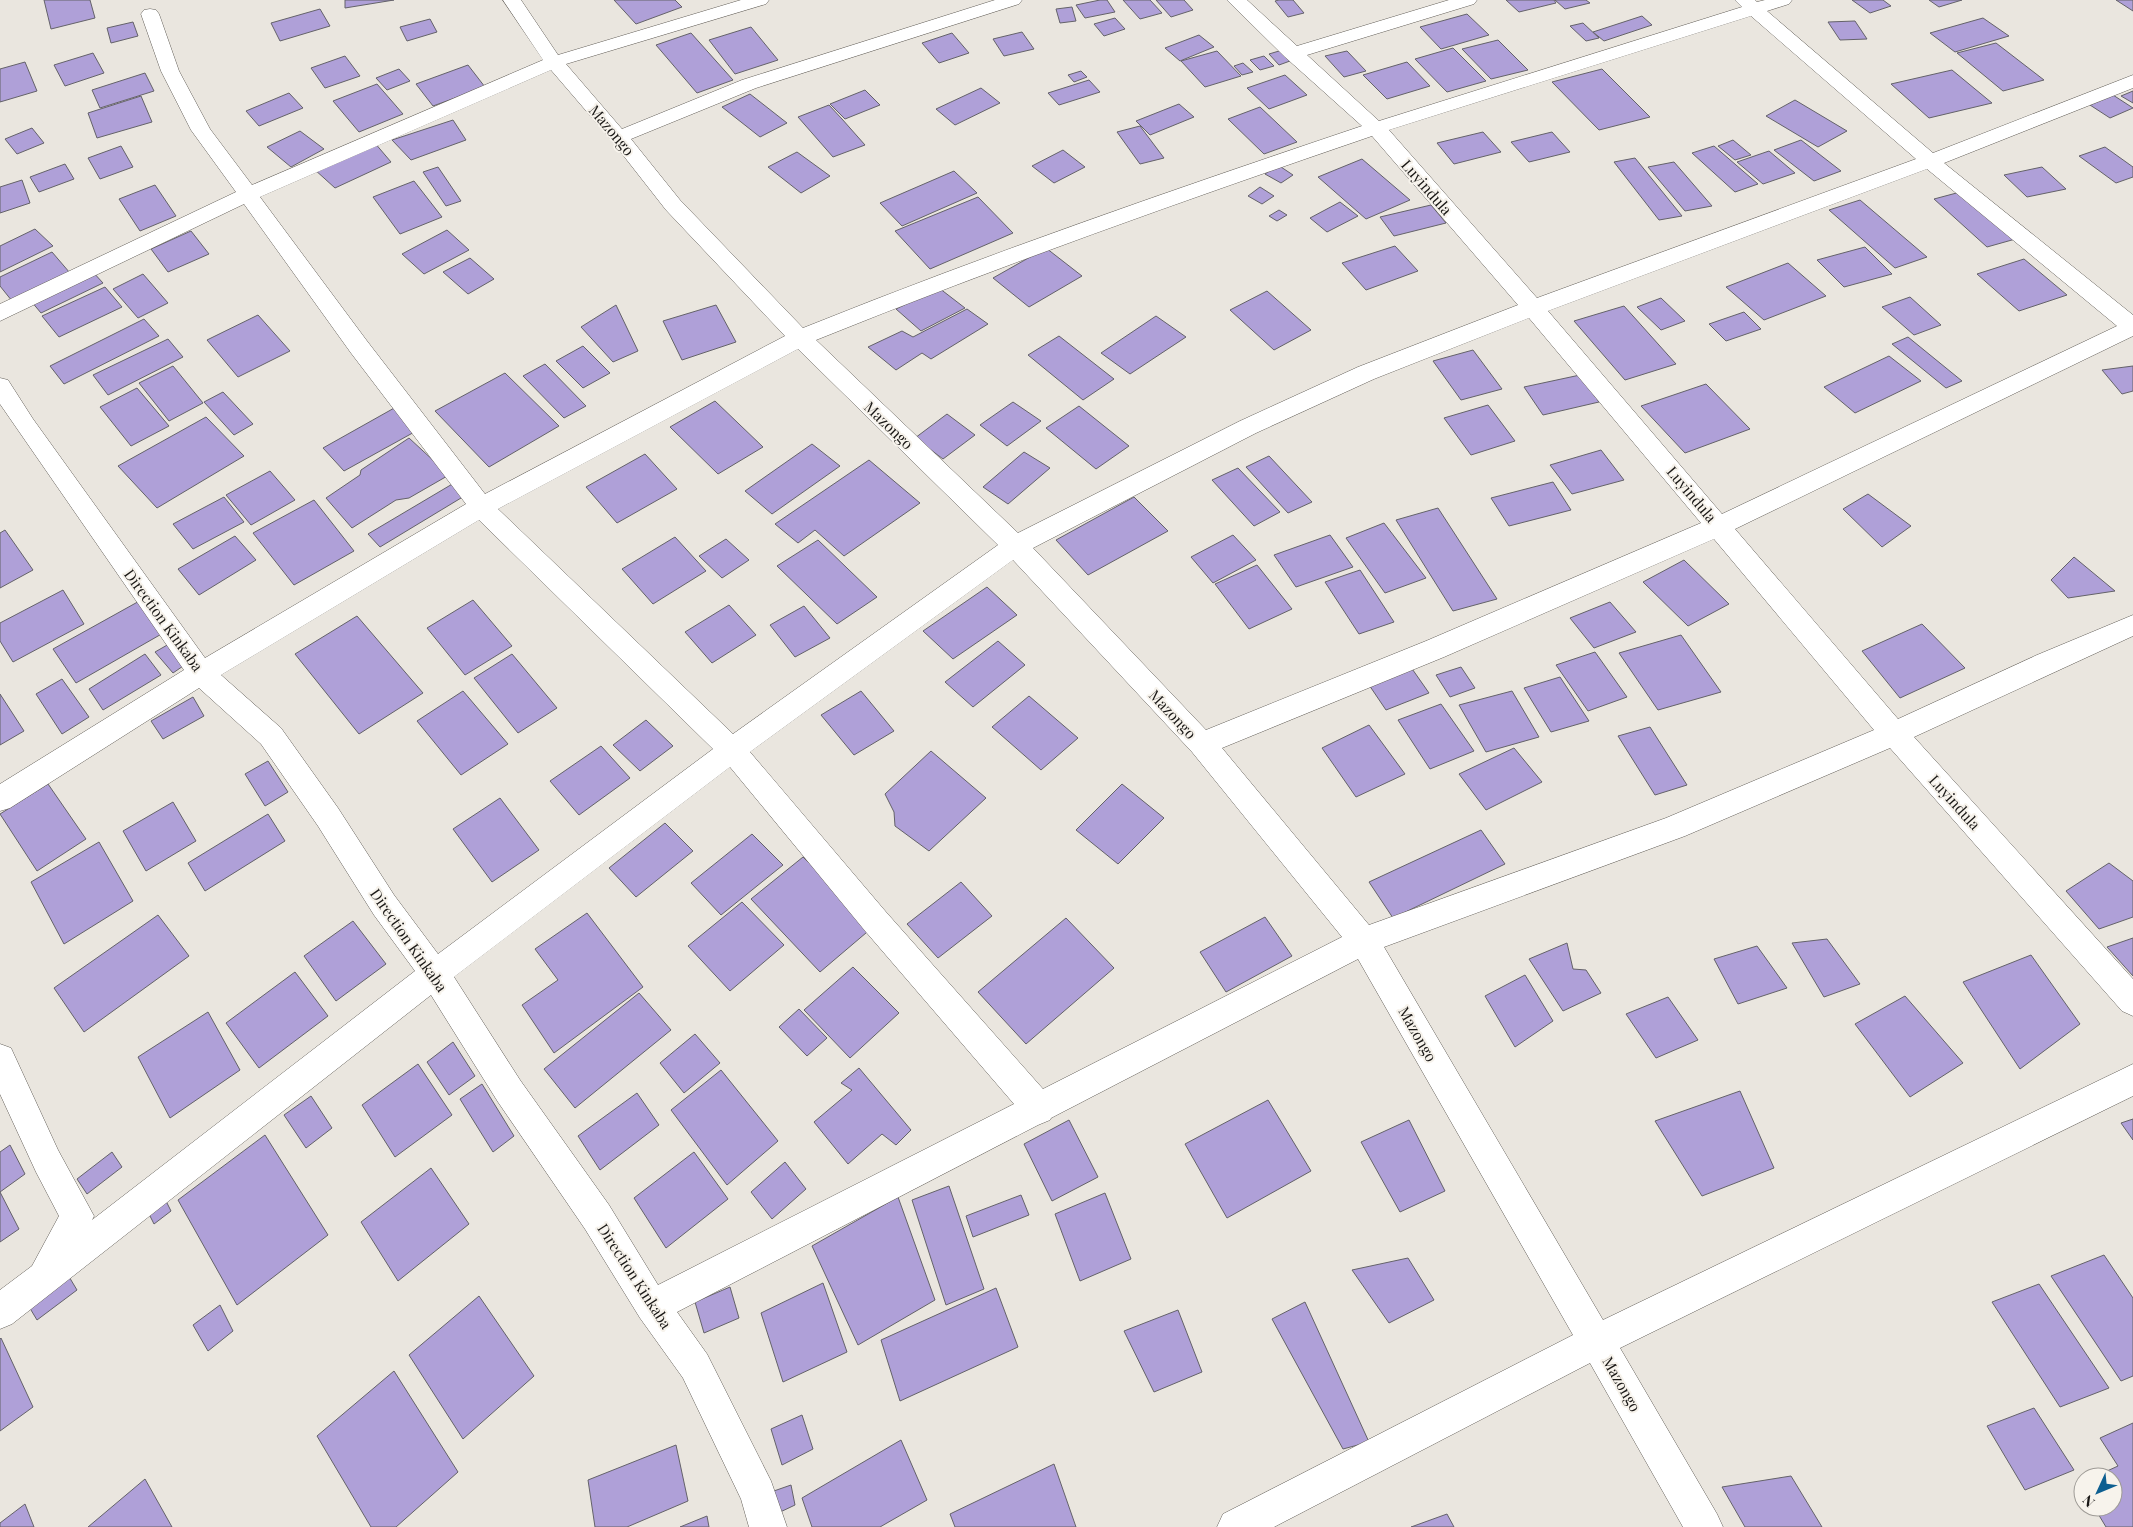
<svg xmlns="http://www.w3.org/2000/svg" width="2133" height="1527" viewBox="0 0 2133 1527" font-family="'Playfair Display',serif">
<rect width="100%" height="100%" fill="#eae6df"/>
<g fill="#afa0d8" stroke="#646269">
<polygon points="44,0 90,0 95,18 51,29"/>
<polygon points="345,0 394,0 345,8"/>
<polygon points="614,0 675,0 682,7 636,24"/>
<polygon points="1100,0 1107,0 1115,12 1085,18 1076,5"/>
<polygon points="1123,0 1150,0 1162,13 1140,19"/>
<polygon points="1156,0 1184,0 1193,10 1171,17"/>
<polygon points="1279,0 1293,0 1304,13 1288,17 1275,1"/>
<polygon points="1506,0 1554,0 1556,3 1519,12"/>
<polygon points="1555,0 1586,0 1590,3 1565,9"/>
<polygon points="1852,0 1883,0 1891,6 1870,13"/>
<polygon points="1929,0 1962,0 1939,7"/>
<polygon points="2116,0 2133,0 2133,11"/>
<polygon points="1072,7 1076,21 1060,23 1056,9"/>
<polygon points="320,9 330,26 280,41 271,23"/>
<polygon points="1467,14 1489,35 1441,49 1420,27"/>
<polygon points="1642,16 1652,25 1604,41 1593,32"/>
<polygon points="1115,18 1125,29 1104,36 1094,24"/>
<polygon points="1983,18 2009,36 1955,52 1930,33"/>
<polygon points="430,19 437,32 407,41 400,27"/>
<polygon points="1855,21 1867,39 1840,40 1828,22"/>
<polygon points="133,22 138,36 111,43 107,28"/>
<polygon points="1583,23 1599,38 1586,41 1570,26"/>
<polygon points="751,27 778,60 735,74 709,40"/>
<polygon points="1022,32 1034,49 1004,56 993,39"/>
<polygon points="691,33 699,42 733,80 697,93 656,45"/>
<polygon points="952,33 969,53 939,63 922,43"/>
<polygon points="1199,35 1214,47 1180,61 1165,48"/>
<polygon points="1498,40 1528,70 1491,79 1462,49"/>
<polygon points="1996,43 2044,80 2003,91 1957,53"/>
<polygon points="1453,48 1486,81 1447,92 1415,59"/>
<polygon points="1217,51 1241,76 1205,87 1181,61"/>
<polygon points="1279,51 1290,61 1279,65 1269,54"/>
<polygon points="1347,51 1366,71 1344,77 1325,56"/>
<polygon points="93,53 104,73 65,86 54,65"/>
<polygon points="345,56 360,76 325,88 311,68"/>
<polygon points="1264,56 1274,66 1260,70 1250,60"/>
<polygon points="25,62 37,91 0,102 0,69"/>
<polygon points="1407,62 1430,86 1387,99 1363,75"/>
<polygon points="1243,63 1253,72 1242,75 1234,66"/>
<polygon points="468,65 485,87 433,106 416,84"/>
<polygon points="399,69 410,81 387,90 376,78"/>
<polygon points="1602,69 1650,117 1599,130 1552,82"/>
<polygon points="1952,70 1992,103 1929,118 1891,84"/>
<polygon points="1081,71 1087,77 1074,82 1068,75"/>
<polygon points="145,73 154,91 100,108 92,90"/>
<polygon points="1285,75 1307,95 1269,109 1247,88"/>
<polygon points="1089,80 1100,92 1059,105 1048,93"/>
<polygon points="377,84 403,114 359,132 333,101"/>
<polygon points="981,88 1000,103 955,125 936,109"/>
<polygon points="865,90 880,105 845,119 830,104"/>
<polygon points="2133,91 2133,103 2121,96"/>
<polygon points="289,93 303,108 259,126 246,111"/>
<polygon points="750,94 787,123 760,137 722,107"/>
<polygon points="2113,95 2133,108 2110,118 2090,105"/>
<polygon points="141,96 152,122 97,138 88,113"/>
<polygon points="1795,100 1847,131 1818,147 1766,116"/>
<polygon points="1179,104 1194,117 1150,135 1136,121"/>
<polygon points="829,105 842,119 865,145 833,157 798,117"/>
<polygon points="1260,107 1297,142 1264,154 1228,119"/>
<polygon points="453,120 466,140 411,160 392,140"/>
<polygon points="1140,126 1164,158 1140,164 1117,132"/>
<polygon points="32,128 44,143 17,154 5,139"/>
<polygon points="300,131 324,149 291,167 267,147"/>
<polygon points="1483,132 1501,152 1454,164 1437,143"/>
<polygon points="1552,132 1570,152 1529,162 1511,142"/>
<polygon points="1733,140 1751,155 1735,160 1718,146"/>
<polygon points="1801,140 1841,171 1814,181 1774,150"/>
<polygon points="374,142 391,162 335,188 314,169"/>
<polygon points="121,146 133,167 100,179 88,158"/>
<polygon points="1714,146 1758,184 1735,192 1692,153"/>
<polygon points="2105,147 2133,167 2133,177 2116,183 2079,156"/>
<polygon points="1063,150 1085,167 1054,183 1032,166"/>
<polygon points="1769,151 1795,173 1763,184 1737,162"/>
<polygon points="797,152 830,176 801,193 768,167"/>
<polygon points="1635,158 1682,216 1659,220 1614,162"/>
<polygon points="1362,159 1410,200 1366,219 1318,177"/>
<polygon points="1674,162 1712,206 1685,211 1648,167"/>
<polygon points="65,164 74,179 39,192 30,177"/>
<polygon points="1278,165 1293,175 1281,183 1265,174"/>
<polygon points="438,167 461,201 446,206 423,172"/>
<polygon points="2042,167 2066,189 2027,197 2004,175"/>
<polygon points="954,171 977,193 902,226 880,203"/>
<polygon points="22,180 30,203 0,213 0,187"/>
<polygon points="414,181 442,217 400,234 373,197"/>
<polygon points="155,185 176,216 140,231 119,199"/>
<polygon points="1260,187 1274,196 1262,204 1248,196"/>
<polygon points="1964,191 2019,238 1987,247 1934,199"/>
<polygon points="978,197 1013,233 930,269 895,231"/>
<polygon points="1860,200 1927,257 1895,268 1829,210"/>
<polygon points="1340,202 1358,216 1327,232 1310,218"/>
<polygon points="1431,205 1446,223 1394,236 1380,217"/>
<polygon points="1279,210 1287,215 1277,221 1269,216"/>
<polygon points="35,229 53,246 0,272 0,246"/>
<polygon points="447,230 469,250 424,274 402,254"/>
<polygon points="191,231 209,254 168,272 151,249"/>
<polygon points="1395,246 1418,271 1366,290 1342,263"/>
<polygon points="1865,247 1892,274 1844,287 1817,260"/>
<polygon points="1046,248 1082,276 1029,307 993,278"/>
<polygon points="52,252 70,273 12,301 0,286 0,277"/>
<polygon points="470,258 494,279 468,294 443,272"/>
<polygon points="2024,259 2067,295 2019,311 1977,274"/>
<polygon points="1788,263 1826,296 1764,320 1726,287"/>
<polygon points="92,271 103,283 41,313 31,301"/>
<polygon points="143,274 168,303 138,318 113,289"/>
<polygon points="105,287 122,307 59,337 42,316"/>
<polygon points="939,288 965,308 921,331 896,309"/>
<polygon points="1267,291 1311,330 1274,350 1230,310"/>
<polygon points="1910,297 1941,325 1914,335 1882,307"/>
<polygon points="1661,298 1685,321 1661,330 1637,307"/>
<polygon points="616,305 638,351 613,362 581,327"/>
<polygon points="716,305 736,342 682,360 663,321"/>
<polygon points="1624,306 1676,364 1625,380 1574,321"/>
<polygon points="967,309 988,324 931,359 922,353 896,370 868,347 902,331 913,337"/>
<polygon points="1744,312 1761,329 1726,341 1709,324"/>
<polygon points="258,315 290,351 238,377 207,340"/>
<polygon points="1156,316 1186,337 1130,374 1101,353"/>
<polygon points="144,319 159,336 64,384 50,366"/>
<polygon points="1059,336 1114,379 1083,400 1028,355"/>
<polygon points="1908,337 1962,381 1946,388 1892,344"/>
<polygon points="168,339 183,357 108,395 93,375"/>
<polygon points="583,346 610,373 583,388 556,361"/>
<polygon points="1473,350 1502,389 1461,400 1433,361"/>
<polygon points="1889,356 1921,381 1855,413 1824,387"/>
<polygon points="545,364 586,406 564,418 523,376"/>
<polygon points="173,366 203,403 169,421 139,383"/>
<polygon points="2133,366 2133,391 2122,394 2102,370"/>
<polygon points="505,373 559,426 489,467 435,411"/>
<polygon points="1580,375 1599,402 1543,415 1524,387"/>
<polygon points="1706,384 1750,429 1685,453 1641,406"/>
<polygon points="137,388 169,426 131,446 100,407"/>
<polygon points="223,392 253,424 234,435 204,402"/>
<polygon points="715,401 763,447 718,474 670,427"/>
<polygon points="1013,402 1041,421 1007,446 980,425"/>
<polygon points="1488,405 1515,441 1471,455 1444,418"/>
<polygon points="1079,406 1129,446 1096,469 1046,428"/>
<polygon points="396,407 418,430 344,471 323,448"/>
<polygon points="947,414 975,435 943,459 915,438"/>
<polygon points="206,417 244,456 157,508 118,466"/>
<polygon points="409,438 449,475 409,498 396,500 352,528 326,498 360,475 361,470"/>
<polygon points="812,444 840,466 772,514 745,491"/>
<polygon points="1601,450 1624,480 1572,494 1550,465"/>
<polygon points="1024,452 1050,468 1008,504 983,487"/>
<polygon points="645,454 677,489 617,523 586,487"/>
<polygon points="1269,456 1312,502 1288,513 1246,467"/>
<polygon points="869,460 920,503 844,556 815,530 798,543 775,524"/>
<polygon points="1238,468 1280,512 1254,526 1212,480"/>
<polygon points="270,471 295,500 251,525 226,495"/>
<polygon points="1553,482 1571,510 1509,526 1491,498"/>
<polygon points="454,483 466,495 380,547 368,534"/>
<polygon points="1868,494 1911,526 1882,547 1843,509"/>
<polygon points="224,497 244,522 193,549 173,524"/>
<polygon points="1134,497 1168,531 1088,575 1056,540"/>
<polygon points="314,500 354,551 294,585 253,533"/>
<polygon points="1438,508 1497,599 1453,611 1396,520"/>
<polygon points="1384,523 1426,578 1385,593 1346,538"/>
<polygon points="5,530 33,570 0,588 0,533"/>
<polygon points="1233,535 1256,560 1213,583 1191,557"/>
<polygon points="1330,535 1353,567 1296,587 1274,555"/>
<polygon points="235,536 256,560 199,595 178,569"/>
<polygon points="675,537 706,571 653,604 622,569"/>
<polygon points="726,539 749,560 722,578 699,556"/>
<polygon points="818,540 877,597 837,624 777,566"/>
<polygon points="2074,557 2115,591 2068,598 2051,580"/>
<polygon points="1684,560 1729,604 1688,626 1643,582"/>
<polygon points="1257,565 1292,609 1249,629 1215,584"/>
<polygon points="1360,570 1394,622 1359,634 1325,582"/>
<polygon points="987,587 1017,615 953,659 923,631"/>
<polygon points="63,590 84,624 13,662 0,641 0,623"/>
<polygon points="143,599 165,632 76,683 53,649"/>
<polygon points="473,600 512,646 465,675 427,628"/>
<polygon points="1610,602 1636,632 1594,648 1570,618"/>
<polygon points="729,605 756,635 712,663 685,632"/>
<polygon points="804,606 830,638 795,657 770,625"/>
<polygon points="357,616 423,693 359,734 295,654"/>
<polygon points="1922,624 1965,668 1900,698 1862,651"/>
<polygon points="1681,635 1721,692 1658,710 1619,653"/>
<polygon points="998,641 1025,665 973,707 945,682"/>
<polygon points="169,644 186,664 173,673 155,652"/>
<polygon points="1595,652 1627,697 1588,711 1556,665"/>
<polygon points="145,654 161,675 103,710 89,689"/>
<polygon points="512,654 557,708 518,733 474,678"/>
<polygon points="1408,663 1429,693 1386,710 1365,679"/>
<polygon points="1461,667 1475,688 1450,697 1436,675"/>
<polygon points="1560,677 1589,721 1551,732 1524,688"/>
<polygon points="62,679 89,717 62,734 36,694"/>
<polygon points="463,691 508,744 461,775 417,721"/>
<polygon points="861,691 894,731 854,755 821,715"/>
<polygon points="1512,691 1539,737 1486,752 1459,705"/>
<polygon points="0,694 24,731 0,745"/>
<polygon points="1029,696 1078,738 1041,770 992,727"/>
<polygon points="193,697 204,716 163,739 151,721"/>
<polygon points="1441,704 1474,751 1430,769 1398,720"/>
<polygon points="646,720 673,746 640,771 613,745"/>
<polygon points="1369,725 1405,774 1356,797 1322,748"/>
<polygon points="1650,727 1687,785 1655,795 1618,736"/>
<polygon points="601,746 630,778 579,815 550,781"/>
<polygon points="1514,748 1542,782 1486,810 1459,774"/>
<polygon points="931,751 986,798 929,851 895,826 894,812 885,794"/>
<polygon points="268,761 288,792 265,806 245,774"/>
<polygon points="48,784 86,839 37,871 0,814"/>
<polygon points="1122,784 1164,818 1118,864 1076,830"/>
<polygon points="500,798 539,850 492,882 453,829"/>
<polygon points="173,802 196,841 146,871 123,831"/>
<polygon points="268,814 285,841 205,891 188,863"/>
<polygon points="665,823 693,851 636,897 609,868"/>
<polygon points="1481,830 1505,864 1393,918 1369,882"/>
<polygon points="752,834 783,865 721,915 691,883"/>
<polygon points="99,842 133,901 64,944 31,882"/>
<polygon points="803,857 873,927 820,972 751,899"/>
<polygon points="2109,863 2133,881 2133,917 2099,929 2066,891"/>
<polygon points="961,882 992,916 938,958 907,924"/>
<polygon points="742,902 784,945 730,991 688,946"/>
<polygon points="587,913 643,987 554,1053 522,1005 558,980 535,949"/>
<polygon points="158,915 189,956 84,1032 54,988"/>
<polygon points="1265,917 1292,956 1226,992 1200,952"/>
<polygon points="1066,918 1114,968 1026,1044 978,992"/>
<polygon points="353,921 386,964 336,1001 304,956"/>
<polygon points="2133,938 2133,976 2107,947"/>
<polygon points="1827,939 1860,984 1824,997 1792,943"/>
<polygon points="1567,943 1573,969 1586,970 1601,993 1563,1011 1529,959"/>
<polygon points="1757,946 1787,988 1738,1004 1714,959"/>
<polygon points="2031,955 2080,1024 2020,1069 1963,982"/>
<polygon points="853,967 899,1013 850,1058 804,1010"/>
<polygon points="295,972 328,1016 259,1068 226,1023"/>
<polygon points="1525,975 1553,1021 1515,1047 1485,996"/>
<polygon points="639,993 671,1030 575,1108 544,1069"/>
<polygon points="1905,996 1963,1063 1910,1097 1855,1024"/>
<polygon points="1668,997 1698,1040 1656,1058 1626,1014"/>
<polygon points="799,1009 827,1038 807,1056 779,1027"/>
<polygon points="208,1012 240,1070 170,1118 138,1057"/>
<polygon points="695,1034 720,1063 684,1093 660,1063"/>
<polygon points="453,1042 475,1076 449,1095 427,1062"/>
<polygon points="418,1064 452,1115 395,1157 362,1105"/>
<polygon points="859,1068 911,1130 896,1145 882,1134 848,1164 814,1122 852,1090 841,1083"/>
<polygon points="721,1070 778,1141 727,1185 671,1110"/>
<polygon points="482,1084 514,1136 493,1152 460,1099"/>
<polygon points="1740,1091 1774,1168 1702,1196 1655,1121"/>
<polygon points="637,1093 659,1125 600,1170 578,1136"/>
<polygon points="311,1096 332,1128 306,1148 284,1115"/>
<polygon points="1268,1100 1311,1171 1227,1218 1185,1144"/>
<polygon points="2133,1119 2133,1140 2121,1123"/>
<polygon points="1069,1120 1098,1177 1052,1201 1024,1144"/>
<polygon points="1409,1120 1445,1191 1400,1212 1361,1142"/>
<polygon points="265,1135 328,1235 237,1305 178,1200"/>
<polygon points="10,1145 25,1174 0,1192 0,1152"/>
<polygon points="112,1152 122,1167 87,1194 77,1179"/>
<polygon points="694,1152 728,1199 666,1248 634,1198"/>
<polygon points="785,1162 806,1189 772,1219 751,1192"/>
<polygon points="431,1168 469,1224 398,1281 361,1222"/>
<polygon points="949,1186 984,1289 946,1305 912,1200"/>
<polygon points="0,1192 19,1229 0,1242"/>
<polygon points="1105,1193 1131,1259 1080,1281 1055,1214"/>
<polygon points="1021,1195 1029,1215 973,1237 966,1216"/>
<polygon points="164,1197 171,1211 154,1224 147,1210"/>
<polygon points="898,1197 935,1300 858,1345 812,1246"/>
<polygon points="2104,1255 2133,1298 2133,1376 2121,1381 2051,1276"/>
<polygon points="1408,1258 1434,1300 1389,1323 1352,1270"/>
<polygon points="68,1275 77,1290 37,1320 28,1305"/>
<polygon points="823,1283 847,1352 783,1382 761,1313"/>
<polygon points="2039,1284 2109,1388 2060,1407 1992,1302"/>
<polygon points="730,1287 739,1318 704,1333 695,1302"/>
<polygon points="996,1288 1018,1347 900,1401 881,1340"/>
<polygon points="479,1296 534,1376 463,1439 409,1355"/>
<polygon points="1305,1302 1369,1442 1343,1449 1272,1319"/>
<polygon points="220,1305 233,1331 208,1351 193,1325"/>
<polygon points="1178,1310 1202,1372 1154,1392 1124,1331"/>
<polygon points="1,1338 33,1407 0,1431 0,1339"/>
<polygon points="394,1371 458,1472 396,1527 371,1527 317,1436"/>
<polygon points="2034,1408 2074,1470 2025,1490 1987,1426"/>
<polygon points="802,1415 813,1449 782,1465 771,1429"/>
<polygon points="2133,1423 2133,1527 2106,1527 2094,1507 2113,1507 2113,1477 2094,1477 2118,1466 2100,1438"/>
<polygon points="901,1440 927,1500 880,1527 812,1527 802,1498"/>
<polygon points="676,1445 688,1501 627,1527 595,1527 588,1480"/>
<polygon points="1054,1464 1076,1527 955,1527 950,1514"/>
<polygon points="1791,1476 1822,1527 1745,1527 1722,1487"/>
<polygon points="145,1479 172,1527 88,1527"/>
<polygon points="791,1485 795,1505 776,1514 771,1492"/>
<polygon points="25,1504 34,1527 0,1527 0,1523"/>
<polygon points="1447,1514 1454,1527 1411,1527"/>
<polygon points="707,1516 709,1527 680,1527"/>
</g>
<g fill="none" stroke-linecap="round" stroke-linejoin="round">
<defs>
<path id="street" d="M503 0H521L558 55 741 0H769L766 4 566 64 622 129 742 80 995 0H1022L1019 4 756 88 631 139 680 200 803 328C987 254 1175 189 1362 126L1285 57 1227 0H1247L1297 46 1449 0H1477L1474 4 1307 55 1379 121 1742 7 1735 0H1755L1757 2 1765 0H1792L1789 4 1767 11 1933 153 2133 75V88L1944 163 2133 315V336L1735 529 1898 719 2037 655 2133 615V636L1914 737 2133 979V1016L2122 1011 1890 748 1685 836 1384 947 1603 1320 2133 1064V1096L1620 1348 1717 1514 1723 1527H1683L1590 1363 1274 1527H1217L1223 1514 1573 1335 1358 959 1051 1118 1050 1120 1038 1125 677 1312 707 1354 771 1481 787 1527H749L741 1499 683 1378 640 1318 585 1229 498 1102 431 995 12 1324 0 1329V1290L32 1266 59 1216 36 1172 0 1094V1044L11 1048 58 1150 94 1216 92 1220 415 971 374 915 318 826 261 744 199 688 10 808 0 811V784L184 670 0 404V378L8 380 33 419 205 658 466 504 351 353 244 204 0 321V304L236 192 191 130 161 71 141 14 144 10 150 9 156 10 159 14 179 71 210 129 252 185 543 60ZM1751 16 1916 159 1537 298 1389 130ZM551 70 612 141 666 210 785 336 485 494 367 341 260 197ZM1372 136 1518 305 1358 367 1240 421 1018 533 816 340C999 266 1185 200 1372 136ZM1927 169 2117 326 1722 514 1548 311ZM1529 318 1701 523 1426 641 1206 730 1033 548 1256 433 1374 379ZM798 349 998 545 733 734 498 509ZM479 520 713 749 438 954 394 895 338 808 281 728 221 675ZM1714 539 1874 730 1666 818 1369 925 1222 748 1444 657ZM1013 560 1192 752 1342 937 1043 1089 886 912 750 752ZM730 767 866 932 1014 1104 658 1285 609 1205 520 1080 454 977Z"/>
</defs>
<use href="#street" stroke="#635f59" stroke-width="1"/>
<use href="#street" fill="#fff" fill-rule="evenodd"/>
</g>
<g text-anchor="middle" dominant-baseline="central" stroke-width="4" stroke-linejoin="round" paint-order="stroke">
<g font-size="15" fill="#191715" stroke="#f7f3ec">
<text transform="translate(612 130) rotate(50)">Mazongo</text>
<text transform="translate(1427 187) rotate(49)">Luyindula</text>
<text transform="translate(889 425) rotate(44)">Mazongo</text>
<text transform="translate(1692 494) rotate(50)">Luyindula</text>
<text transform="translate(164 620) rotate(54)">Direction Kinkaba</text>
<text transform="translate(1173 714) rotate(47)">Mazongo</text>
<text transform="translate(1955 802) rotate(48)">Luyindula</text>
<text transform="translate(409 940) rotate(55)">Direction Kinkaba</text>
<text transform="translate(1418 1034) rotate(60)">Mazongo</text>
<text transform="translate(635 1276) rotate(57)">Direction Kinkaba</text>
<text transform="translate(1622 1384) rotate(60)">Mazongo</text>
</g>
</g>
<g transform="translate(2098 1492) rotate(226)"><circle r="24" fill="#f7f3ec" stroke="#9e9b96"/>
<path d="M0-4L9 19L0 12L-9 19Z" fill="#0e5f91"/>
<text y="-8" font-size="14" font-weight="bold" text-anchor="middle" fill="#191715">N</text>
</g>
</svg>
